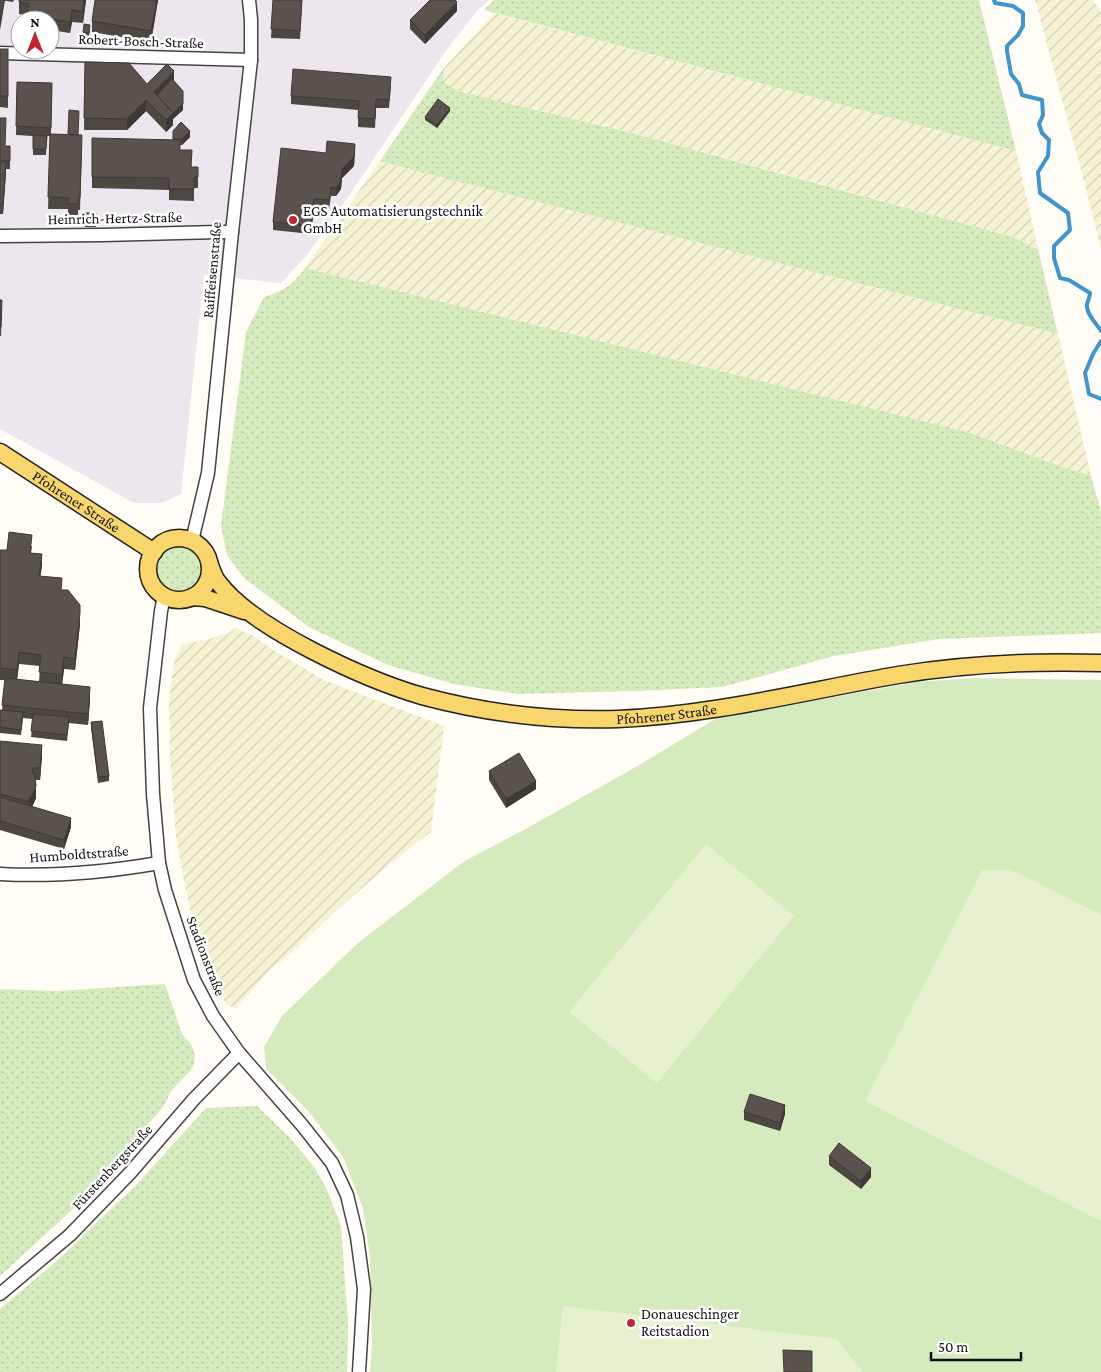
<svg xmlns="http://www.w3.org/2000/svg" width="1101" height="1372" viewBox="0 0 1101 1372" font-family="'Crimson Pro',serif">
<defs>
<pattern id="farmland-furrows" width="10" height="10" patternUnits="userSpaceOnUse" patternTransform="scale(1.25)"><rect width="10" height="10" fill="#f6f3d4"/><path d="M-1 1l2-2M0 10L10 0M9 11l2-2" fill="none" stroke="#d2cfb5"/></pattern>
<pattern id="grass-dots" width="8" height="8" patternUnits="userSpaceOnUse" patternTransform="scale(1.25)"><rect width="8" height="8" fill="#d5ebbd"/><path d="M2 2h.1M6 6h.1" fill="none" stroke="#b6c8a1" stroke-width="1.8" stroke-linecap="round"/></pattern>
</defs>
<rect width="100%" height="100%" fill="#fffdf5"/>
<path fill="#eee6ef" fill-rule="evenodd" d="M0 0H489L477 11 447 49 338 212 307 255 281 283 204 275 181 494 161 503H134L0 429ZM20 20H50V50H20Z"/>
<g fill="url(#farmland-furrows)">
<polygon points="1035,0 1093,0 1101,12 1101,249 1081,170"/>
<polygon points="494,13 1016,151 1038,249 1031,247 1013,237 799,178 632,133 457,91 444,82 443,69"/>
<polygon points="380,161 424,173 1058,334 1091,476 1060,466 971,433 305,268"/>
<polygon points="235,628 252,635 278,653 326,681 444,726 431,832 385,868 326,920 287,957 272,968 236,1009 226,1004 211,971 195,931 184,881 176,836 170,756 169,701 174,662 182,644 202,641 229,633"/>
</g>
<g fill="url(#grass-dots)">
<polygon points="494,0 979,0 1016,151 484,10"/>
<polygon points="443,69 444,82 457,91 632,133 1013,237 1031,247 1038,249 1058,334 424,173 380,161"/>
<path d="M305 268 971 433 1060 466 1091 476 1101 511V633L939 639 834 656 722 687 636 691 518 694 454 684 388 665 309 627 244 578 227 555 221 526 246 332 264 297C286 290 291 286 305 268Z"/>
<circle cx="180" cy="569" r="26"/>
<polygon points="165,984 182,1034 192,1046 195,1055 194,1064 191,1070 171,1091 165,1104 158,1113 75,1207 0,1276 0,989 57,991"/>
<polygon points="257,1106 290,1138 315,1168 327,1190 341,1226 348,1322 347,1372 0,1372 0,1309 59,1259 138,1183 206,1108"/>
</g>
<polygon fill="#d5ebbd" points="976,678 1101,680 1101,1372 370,1372 372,1345 370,1257 363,1208 343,1157 309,1112 266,1068 264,1047 282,1016 358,943 463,862 531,826 641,764 717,718 917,682"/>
<g fill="#e6f2cf">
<polygon points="706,844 794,916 657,1083 569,1012"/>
<polygon points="982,870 1007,870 1020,874 1101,915 1101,1221 865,1101"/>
<polygon points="563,1306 837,1339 863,1372 556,1372"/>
</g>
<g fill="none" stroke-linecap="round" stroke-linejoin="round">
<g stroke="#3f96cf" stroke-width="4">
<path d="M994 0 995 3 1013 6 1023 13V26L1018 35 1007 46V51L1011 74 1019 84 1022 95 1042 100 1043 115 1039 124 1042 133 1049 140 1048 156 1038 172 1040 193 1068 213 1070 230 1054 246V258L1060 278 1069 280 1090 293C1090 298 1087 301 1087 305 1086 314 1097 324 1101 331"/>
<polyline points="1101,341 1093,354 1085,373 1089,394 1101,399"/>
</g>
<defs>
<g id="minor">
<polyline points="0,53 251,60"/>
<polyline points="0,236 103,235 218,232 232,232"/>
<polyline points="192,541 208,473 232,232 251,60 251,20 249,0"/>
<polyline points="164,596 161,611 150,708 153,794 159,863 165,890 194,980 213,1016 239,1053 302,1125 332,1163 347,1195 357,1237 364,1289 359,1372"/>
<path d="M0 874C53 877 107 872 159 863"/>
<polyline points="0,1294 70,1235 130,1173 194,1099 239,1053"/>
</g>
<g id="major">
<path id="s1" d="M0 452 154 552"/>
<circle cx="179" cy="569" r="31"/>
<path id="s2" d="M210 565C212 570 214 577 218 582 240 611 280 634 313 651 348 669 384 685 422 696 485 713 553 721 618 719 713 715 806 691 898 675 965 664 1034 661 1101 663"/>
<polyline points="193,597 205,598 244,611"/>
</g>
</defs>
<use href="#minor" stroke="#444" stroke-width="15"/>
<use href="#major" stroke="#222" stroke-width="19"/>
<use href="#minor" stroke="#fff" stroke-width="12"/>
<use href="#major" stroke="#f9d66b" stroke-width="16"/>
</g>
<g fill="#4d4742" fill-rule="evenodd">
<polygon points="0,0 14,0 13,2"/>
<polygon points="86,0 83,23 72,22 70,33 50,30 50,20 27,20 27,15 19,14 19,2"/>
<polygon points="158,0 151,42 92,32 92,21"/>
<polygon points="273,0 302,0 300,39 271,38"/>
<polygon points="457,11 425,44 410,29 410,20"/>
<polygon points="90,28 89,36 83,35 83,32"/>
<polygon points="0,49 8,49 8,108 0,107"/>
<polygon points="85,62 147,84 174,81 183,91 183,110 173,119 173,125 166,132 146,111 127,130 84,130"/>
<polygon points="17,82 52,83 51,134 79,135 82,146 80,210 78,210 78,215 68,215 68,209 48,209 50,136 47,136 46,155 33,155 33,136 16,135"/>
<polygon points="391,86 389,108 376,108 375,128 358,127 358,110 291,104 291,96"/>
<polygon points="450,111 437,128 425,120 425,117"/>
<polygon points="0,118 5,146 10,146 10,169 6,169 3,214 0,214"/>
<polygon points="173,131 190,137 182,145 180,145 180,150 192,167 198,167 198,188 194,188 194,201 169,200 169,190 92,188 92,177 173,140"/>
<polygon points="326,153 355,153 354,166 342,178 341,189 336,196 331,196 329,209 314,207 311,234 273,230 273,222"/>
<rect x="85" y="213" width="11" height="14"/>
<polygon points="0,300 2,309 1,336 0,336"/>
<path d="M32 546 31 553 42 565 40 576 62 590 80 624 75 670 64 669 62 684 90 699 88 725 69 723 67 741 31 737 33 719 23 718 21 735 0 733V710H2L5 680H0V550H7ZM19 664 40 666 39 682 17 679Z"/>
<polygon points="91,722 109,776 109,781 98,783 91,728"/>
<polygon points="0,741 42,756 40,780 35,780 36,798 32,807 71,827 64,849 0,830"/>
<polygon points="489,771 536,789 506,808 489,780"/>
<polygon points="744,1112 785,1114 780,1131 744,1120"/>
<polygon points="829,1156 871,1177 861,1189 829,1165"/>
</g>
<g fill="#3f3936">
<polygon points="4,0 5,0 0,30 0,24"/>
<polygon points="84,0 86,0 83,23 83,12"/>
<polygon points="157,0 158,0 151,42 151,31"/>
<polygon points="457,2 457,11 425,44 425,35"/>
<polygon points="72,10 72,22 70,33 70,22"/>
<polygon points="174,71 174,83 157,100 154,92"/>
<polygon points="146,100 146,111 127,130 127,119"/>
<polygon points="183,104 183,110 173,119 173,125 166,132 166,120"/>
<polygon points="450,108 450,111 437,128 437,125"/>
<polygon points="190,131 190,137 182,145 182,139"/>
<polygon points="355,144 354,166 342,178 341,189 336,196 336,188 342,169"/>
<polygon points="6,162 6,174 3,214 3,203"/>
<polygon points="314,199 314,207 311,234 311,226"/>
<polygon points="42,554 42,565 39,588 39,576"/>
<polygon points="80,613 80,624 75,670 75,659"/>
<polygon points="19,652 19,664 17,681 17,670"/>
<polygon points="64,657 64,669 62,686 62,675"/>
<polygon points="90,687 90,699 88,725 88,714"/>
<polygon points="42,745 42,756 40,780 40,768"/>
<polygon points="536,781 536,789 506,808 506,799"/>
<polygon points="36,786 36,798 32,807 29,813 29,798"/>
<polygon points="71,818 71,827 64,849 64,840"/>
<polygon points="785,1105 785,1114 780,1131 780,1123"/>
<polygon points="871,1168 871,1177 861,1189 861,1181"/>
</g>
<g fill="#5a524d" stroke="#3f3936">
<polygon points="0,0 4,0 0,24"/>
<polygon points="19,0 84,0 83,12 72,10 70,22 27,15 29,4 19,2"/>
<polygon points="95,0 157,0 151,31 92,21"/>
<polygon points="273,0 302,0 300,31 271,29"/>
<polygon points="430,0 455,0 457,2 425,35 410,20"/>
<polygon points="84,24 90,25 89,33 83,32"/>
<rect x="0" y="49" width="8" height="47"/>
<polygon points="85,62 129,63 147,84 167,64 174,71 154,92 173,113 166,120 146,100 127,119 84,118"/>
<polygon points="293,69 391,77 389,100 376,99 375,119 358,118 359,101 291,96"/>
<polygon points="172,79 183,91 183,104 173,113 157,95"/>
<polygon points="17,82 52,83 51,128 16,126"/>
<polygon points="438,99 450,108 437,125 425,117"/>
<polygon points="69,110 79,111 78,135 68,134"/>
<polygon points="0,118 6,118 5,146 10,146 10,161 0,160"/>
<polygon points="181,122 190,131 182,139 173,139 173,131"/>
<polygon points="50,134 82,135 80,198 78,198 78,204 68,204 68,198 48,197"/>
<polygon points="33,135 47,136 46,149 33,149"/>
<polygon points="92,138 180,140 180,150 192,150 191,167 198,167 198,177 194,177 194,189 169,189 169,178 92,177"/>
<polygon points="327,141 355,144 354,157 342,169 341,180 336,188 331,187 329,200 314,199 311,226 273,222 281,148 326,153"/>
<polygon points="0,162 6,162 3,203 0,203"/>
<rect x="85" y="213" width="11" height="11"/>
<polygon points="0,300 2,300 1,327 0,327"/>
<polygon points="9,532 32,535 30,553 42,554 39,576 62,578 61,590 68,590 80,605 80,613 75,659 64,657 62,675 39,672 41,655 19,652 17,670 0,668 0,550 7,550"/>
<polygon points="5,678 90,687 88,714 2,705"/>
<polygon points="0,710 23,712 21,730 0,727"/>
<polygon points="33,714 69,717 67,735 31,731"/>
<polygon points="102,721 109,776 98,777 91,722"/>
<polygon points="0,741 42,745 40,768 33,768 32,772 35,776 36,786 32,796 29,798 29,802 0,794"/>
<polygon points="519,753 536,781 506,799 489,771"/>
<polygon points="0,797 71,818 64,840 0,821"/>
<polygon points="750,1094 785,1105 780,1123 744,1112"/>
<polygon points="839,1143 871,1168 861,1181 829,1156"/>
<polygon points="783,1350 812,1351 812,1372 784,1372"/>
</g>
<g fill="#c4262e" stroke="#fff" stroke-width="2">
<circle cx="293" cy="220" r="5"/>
<circle cx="631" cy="1323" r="5"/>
</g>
<g text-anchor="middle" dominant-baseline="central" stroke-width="5" stroke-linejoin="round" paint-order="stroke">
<g font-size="15" fill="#111" stroke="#fff">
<text transform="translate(141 41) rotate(2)">Robert-Bosch-Straße</text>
<text transform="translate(115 218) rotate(-1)">Heinrich-Hertz-Straße</text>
<text transform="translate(212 270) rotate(-85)">Raiffeisenstraße</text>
<text stroke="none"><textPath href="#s1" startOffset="91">Pfohrener Straße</textPath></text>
<text stroke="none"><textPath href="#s2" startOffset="502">Pfohrener Straße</textPath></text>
<text transform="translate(79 854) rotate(-4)">Humboldtstraße</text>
<text transform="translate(206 956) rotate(69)">Stadionstraße</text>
<text transform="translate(112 1167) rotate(-47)">Fürstenbergstraße</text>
</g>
<g font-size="15" fill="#111" stroke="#fff" text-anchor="start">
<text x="303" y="211">EGS Automatisierungstechnik<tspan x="303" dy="17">GmbH</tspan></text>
<text x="641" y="1314">Donaueschinger<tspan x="641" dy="17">Reitstadion</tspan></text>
</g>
</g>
<g transform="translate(35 35)"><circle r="24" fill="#ffffff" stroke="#a0a0a0"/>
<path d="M0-4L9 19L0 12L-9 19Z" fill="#c4262e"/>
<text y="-8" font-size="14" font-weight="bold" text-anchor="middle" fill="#111111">N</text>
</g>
<path d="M931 1352v8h90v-8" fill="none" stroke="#111111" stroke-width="2.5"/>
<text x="938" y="1352" font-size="15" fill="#111111" stroke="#ffffff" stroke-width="4" paint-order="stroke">50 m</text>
</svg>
